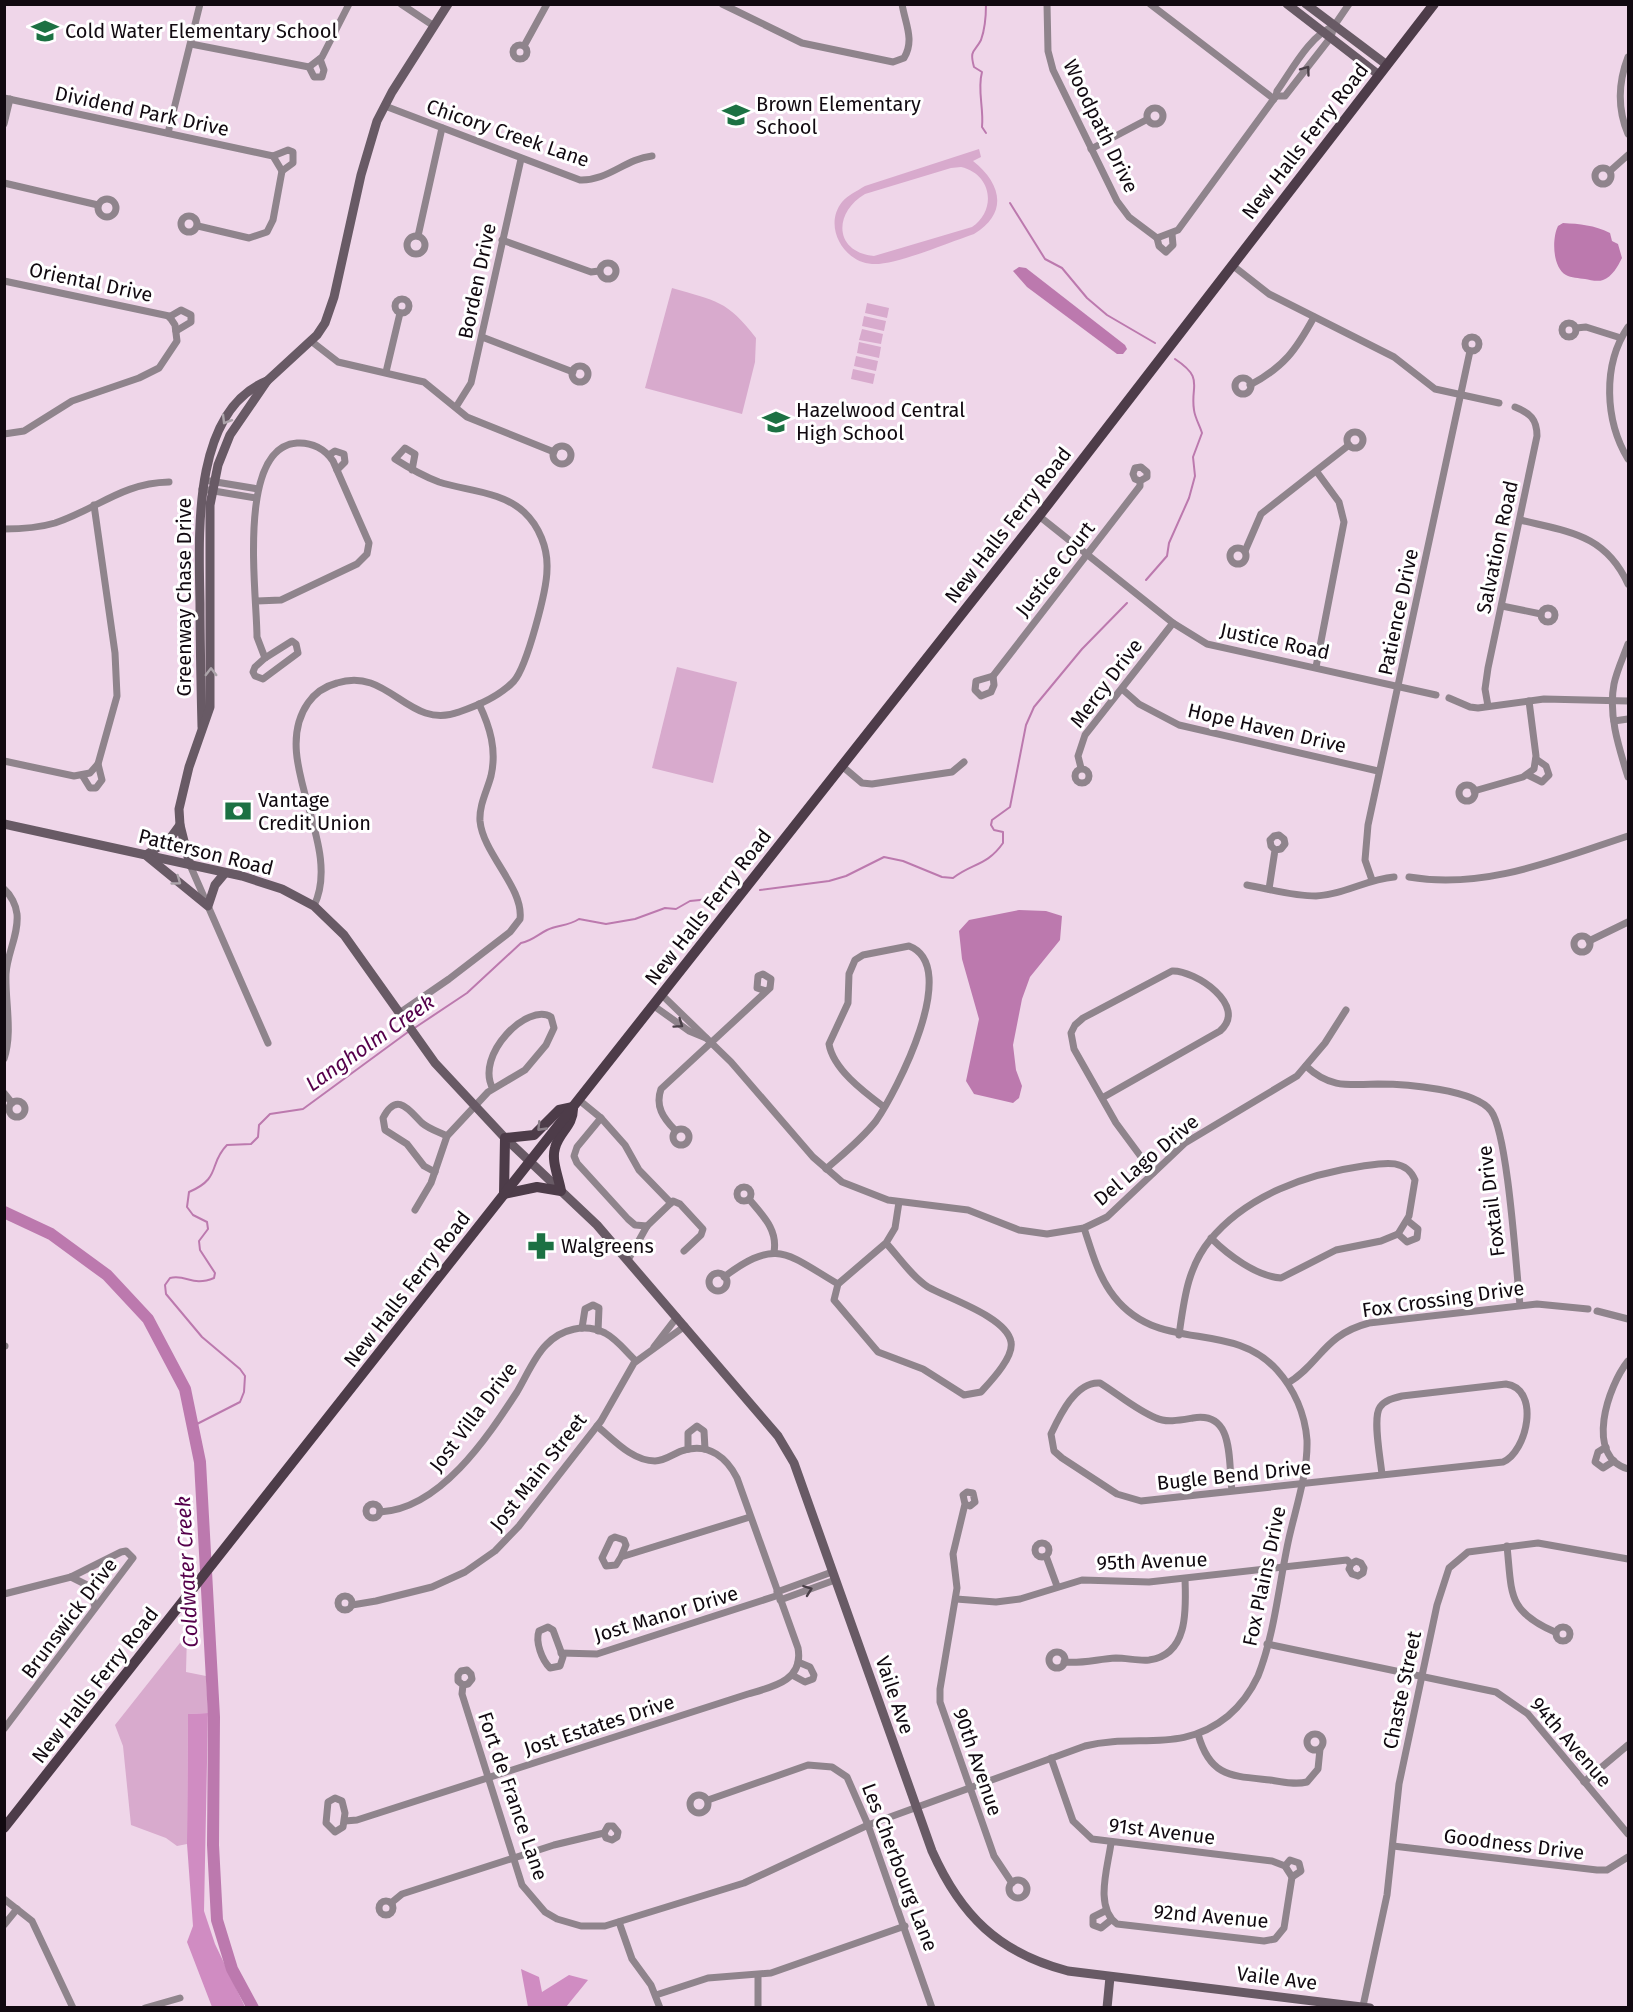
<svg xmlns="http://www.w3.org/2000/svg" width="1633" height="2012" viewBox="0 0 1633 2012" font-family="'Fira Sans',sans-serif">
<rect width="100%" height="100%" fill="#efd6e9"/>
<g fill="#d8aacd" fill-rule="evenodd">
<path d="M979 149 981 157 973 161C1001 183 1009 213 974 234 950 242 894 266 872 264 843 262 823 226 842 202 848 195 857 191 865 186ZM961 167C992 174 997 210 972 227L874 256C834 252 833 213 865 194L951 168Z"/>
<path d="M672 288C716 301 727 300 756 338L755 362 742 414 645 388Z"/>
<polygon points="867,303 889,308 887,318 865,313"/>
<polygon points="864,316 886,321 884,331 862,326"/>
<polygon points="862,329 883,334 881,344 859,340"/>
<polygon points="859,342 881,347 879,358 857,353"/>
<polygon points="856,356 878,361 876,371 854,366"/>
<polygon points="853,369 875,374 873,384 851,379"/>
<polygon points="677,667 737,682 713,783 652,768"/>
<polygon points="187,1634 186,1672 206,1676 208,1713 188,1714 187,1844 177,1846 166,1838 131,1825 123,1746 115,1725"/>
</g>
<g fill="#d08cc2">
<polygon points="208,1713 204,1911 215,1944 245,2007 212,2007 187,1942 193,1926 187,1844 188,1714"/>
<polygon points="521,1969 539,1977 542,1992 569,1975 588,1980 566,2007 528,2007"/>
</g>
<g fill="#bc79ae">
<path d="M1563 223C1580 224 1594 225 1610 233L1612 241 1618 244 1622 258C1618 266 1612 277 1603 280 1598 282 1590 280 1585 279 1579 278 1571 278 1566 275 1552 267 1552 238 1558 226Z"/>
<polygon points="1019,267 1026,268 1125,345 1127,349 1123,354 1117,354 1027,287 1013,271"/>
<polygon points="1019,910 1046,911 1062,916 1060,940 1030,977 1022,999 1013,1045 1016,1070 1022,1086 1019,1098 1013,1103 974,1094 966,1081 979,1019 962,959 959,931 969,920"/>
</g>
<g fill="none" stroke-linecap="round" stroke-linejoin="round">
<g stroke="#bc79ae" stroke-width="2">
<path d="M986 4C986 16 985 29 981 40 975 52 969 49 974 67L982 72C977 90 984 108 982 127L986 133"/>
<polyline points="1010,203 1045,259 1062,268 1087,298 1107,315 1155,343"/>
<path d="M1146 580 1167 556 1169 543 1189 498 1195 476 1193 457 1202 433C1200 426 1195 418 1194 410 1190 385 1205 379 1175 359"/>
<path d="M760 890 829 881 846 876 884 857 903 861 942 877 953 878C972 863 987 866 1003 843V832L994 830 991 825 992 820 1010 807 1026 725 1034 707 1082 649 1127 603"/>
<path d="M413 1029 467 993 521 943C532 941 537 935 547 930 558 925 568 926 579 919L606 924 635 919 665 908 676 909 690 901 720 898"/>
<path d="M193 1426 240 1402 244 1392 245 1376 240 1369 202 1337 166 1294 165 1285 170 1278C187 1274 192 1287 214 1278L215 1273 200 1250 199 1241 208 1229 207 1222 193 1215 187 1207 189 1192C222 1178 208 1164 227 1145L251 1144 258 1137 259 1125 270 1114 303 1109 408 1032"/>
</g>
<polyline stroke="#bc79ae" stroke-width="12" points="4,1212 51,1234 107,1275 148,1319 185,1389 200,1462 214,1717 213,1845 217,1920 232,1969 253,2008"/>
<g stroke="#8f848c" stroke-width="7">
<polyline points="401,4 434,26"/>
<path d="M722 4 802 43 893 62 904 58C915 40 905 23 902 4"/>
<path d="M1047 4 1048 51 1053 70 1117 201 1129 217 1157 238 1178 230 1276 96 1277 91C1292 70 1309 36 1334 26"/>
<polyline points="1150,4 1274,99"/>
<polyline points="191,44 309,67 322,57 349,4"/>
<circle cx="520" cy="52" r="7"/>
<polyline points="524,46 547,4"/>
<path d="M1628 57C1618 83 1617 108 1628 134"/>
<polyline points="309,67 314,77 322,77 324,70 320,59"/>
<polyline points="1276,96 1285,96 1331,37 1334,26 1349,4"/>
<polyline points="4,98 273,156 282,171 273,220 267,232 249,238 198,226"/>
<path d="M385 106 580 180C608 181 625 159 652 156"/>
<circle cx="1155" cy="116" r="8"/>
<polyline points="4,124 10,99"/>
<polyline points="168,133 200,4"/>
<polyline points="1091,149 1146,120"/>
<polyline points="273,156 288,150 293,152 293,163 282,171"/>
<circle cx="1603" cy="176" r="8"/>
<polyline points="1610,171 1628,155"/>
<polyline points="4,183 98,205"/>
<circle cx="107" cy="208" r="9"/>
<circle cx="189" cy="224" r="8"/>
<polyline points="418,236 442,128"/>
<circle cx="416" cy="245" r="9"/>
<polyline points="1157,238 1159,246 1166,252 1173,245 1172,234"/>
<polyline points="502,240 591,272 599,271"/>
<circle cx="608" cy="271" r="8"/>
<polyline points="1232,265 1269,294 1394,357 1435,389 1499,403"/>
<polyline points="4,281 169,316 175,325 177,341 159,368 139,378 72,401 24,431 4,434"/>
<circle cx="402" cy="306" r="7"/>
<polyline points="169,317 181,310 191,315 191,322 176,331"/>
<circle cx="1569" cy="330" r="7"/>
<path d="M1628 327C1602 365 1605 421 1628 459"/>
<polyline points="1576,328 1586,327 1621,338"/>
<circle cx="1472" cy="344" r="7"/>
<polyline points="482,337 573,372"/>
<polyline points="311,341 338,362 424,382 467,417 554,452"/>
<circle cx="580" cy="374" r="8"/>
<polyline points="386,372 400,313"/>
<circle cx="1243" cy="386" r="8"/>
<path d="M1250 385C1284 367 1296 350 1314 317"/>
<polyline points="456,407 471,383 521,159"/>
<circle cx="1355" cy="440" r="8"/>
<circle cx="562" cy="455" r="9"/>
<polyline points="329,455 335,451 344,454 345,462 337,470"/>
<polyline points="210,481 258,489"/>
<polyline points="202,489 256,498"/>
<polyline points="1039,516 1173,623 1207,644 1436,695"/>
<path d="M1520 520C1569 532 1605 534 1628 584"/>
<path d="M4 529C22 529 38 528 55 523 97 509 122 483 169 482"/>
<circle cx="1238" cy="556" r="8"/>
<polyline points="1245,551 1261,514 1349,445"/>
<path d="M257 601 281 600 357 564 367 554 369 543 333 461C325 449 312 442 297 443 236 447 257 595 257 637L265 658"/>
<polyline points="1502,606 1541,614"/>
<circle cx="1548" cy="615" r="7"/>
<polygon points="292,641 296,644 298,653 263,679 255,676 253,672 255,667 265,658"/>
<path d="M1628 644C1623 658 1617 670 1614 684 1608 715 1619 748 1628 777"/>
<polyline points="1316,667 1344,522 1339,502 1317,472"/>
<polyline points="993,676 1140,486 1140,481 1147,477 1147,472 1141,467 1135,468 1133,474 1135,479 1140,481"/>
<polygon points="993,676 994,685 991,692 981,696 975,690 976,681"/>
<polyline points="1122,689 1139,704 1179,725 1378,771"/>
<polyline points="1449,698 1470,707 1478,708 1544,699 1628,701"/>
<path d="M1488 706 1485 689 1488 668 1537 436C1537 419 1530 413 1515 407"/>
<polyline points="1614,721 1628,719"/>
<polyline points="4,761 74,776 90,773 98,764 117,696 115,653 94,505"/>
<polyline points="842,766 862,783 872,784 952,772 964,762"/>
<polyline points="1081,768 1078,756 1085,735 1173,623"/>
<circle cx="1082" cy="776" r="7"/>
<polyline points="82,775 90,788 96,788 102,780 98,764"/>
<polyline points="1528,775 1542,782 1549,775 1546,766 1536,759"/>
<circle cx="1467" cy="793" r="8"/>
<polyline points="1474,791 1523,777 1534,769 1536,756 1529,701"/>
<polyline points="190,865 268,1043"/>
<path d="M1409 877C1485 890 1558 859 1628 836"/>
<polyline points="1372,880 1365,860 1368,825 1470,351"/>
<path d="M1247 885C1269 889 1293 896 1316 896 1343 895 1367 879 1394 877"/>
<path d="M4 889C11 895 16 905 17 914 19 934 7 954 6 974 5 1002 13 1032 4 1059"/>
<polyline points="1269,889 1275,850 1271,846 1270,840 1274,836 1279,835 1284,839 1285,844 1281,849 1275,850"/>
<path d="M314 906C344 844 268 760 308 703 315 693 326 686 337 683 389 666 408 731 459 712 477 706 500 696 514 681 527 666 547 590 547 569 548 548 539 526 524 512 501 491 467 491 439 482 423 476 409 468 395 459L405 448 415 454 412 470"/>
<circle cx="1582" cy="944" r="8"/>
<polyline points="1589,941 1628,922"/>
<polyline points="662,995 731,1062 813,1157 842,1182 888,1200 968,1210 1019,1230 1047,1234 1084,1228 1107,1217 1185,1143 1297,1076 1325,1043 1346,1010"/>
<polyline points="654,1006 689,1031 706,1038"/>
<path d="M401 1012 449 979 510 932 520 919C524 888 483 854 480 821 479 805 487 791 491 776 497 750 490 727 479 704"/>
<path d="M1306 1066C1329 1088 1348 1085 1378 1084 1404 1084 1475 1089 1491 1111 1508 1134 1516 1268 1520 1305"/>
<polyline points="4,1093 12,1103"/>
<path d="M1102 1098 1220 1031C1249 1006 1195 970 1172 971L1083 1018 1075 1025 1071 1033 1074 1049 1116 1123 1153 1173"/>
<polyline points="579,1100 601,1118 577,1147 574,1156 577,1163 628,1219 635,1225 647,1226"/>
<circle cx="17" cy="1109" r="8"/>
<polyline points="601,1118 625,1145 639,1170 671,1203"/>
<circle cx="681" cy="1137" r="8"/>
<path d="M675 1130C663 1118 655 1106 661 1089L770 988 771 979 763 974 758 976 757 988 766 991"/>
<path d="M826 1169C843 1154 862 1139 876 1121 896 1092 962 966 909 946L863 955 855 960 849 974 848 1003 829 1044C833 1069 864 1092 884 1107"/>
<path d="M435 1172 424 1166 407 1144 385 1130 383 1118C397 1091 409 1110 422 1123 429 1129 439 1132 447 1136"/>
<circle cx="744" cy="1194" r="7"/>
<path d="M749 1199C762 1215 778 1229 774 1252"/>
<path d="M415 1210 431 1183 447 1136 488 1092 525 1070 546 1045 554 1028 551 1017C528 1002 474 1055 493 1089"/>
<polyline points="1398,1234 1407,1242 1417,1238 1418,1229 1408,1221"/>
<path d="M886 1243C899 1257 912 1277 928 1287 947 1298 1007 1317 1011 1342 1014 1357 991 1381 981 1392L964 1395 923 1369 878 1352 834 1300 838 1284 886 1243 895 1228 899 1202"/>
<polyline points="628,1260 647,1226 673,1201 680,1204 703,1229 701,1235 684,1251"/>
<circle cx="718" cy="1282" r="9"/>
<path d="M724 1277C777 1237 787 1254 838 1284"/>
<polyline points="1597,1311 1628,1319"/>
<polyline points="582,1328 585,1309 593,1305 599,1308 598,1331"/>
<path d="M1179 1335C1184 1301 1187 1268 1210 1240 1247 1195 1307 1174 1363 1166 1383 1163 1406 1158 1415 1180L1409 1216 1398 1234 1381 1241 1336 1250 1281 1278C1256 1276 1228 1255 1211 1238"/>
<polyline points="4,1346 5,1346"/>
<polyline points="654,1347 677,1317"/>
<path d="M1628 1361C1608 1386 1584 1456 1628 1469"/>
<path d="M1288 1383C1321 1363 1323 1335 1369 1323L1537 1304 1588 1309"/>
<polyline points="1606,1447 1598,1452 1595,1462 1603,1468 1614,1461"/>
<polyline points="688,1449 688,1433 697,1426 704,1431 705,1449"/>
<path d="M1232 1491C1228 1461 1235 1411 1193 1418 1181 1420 1166 1423 1156 1418 1136 1410 1118 1394 1100 1383 1076 1381 1060 1415 1051 1434L1054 1451 1062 1458 1117 1494 1141 1501 1503 1462C1527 1452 1541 1389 1506 1384L1402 1396C1394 1398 1385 1400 1380 1407 1372 1418 1381 1461 1382 1475"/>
<circle cx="373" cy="1511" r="7"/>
<polyline points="965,1504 970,1506 975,1502 973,1493 967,1492 963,1495 965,1504 953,1554 957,1588 940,1689 940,1702 994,1856 1012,1883"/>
<path d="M380 1512C440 1509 487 1438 517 1392 526 1377 534 1357 546 1345 561 1329 585 1323 605 1333 618 1340 626 1352 636 1361"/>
<circle cx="1042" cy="1550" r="7"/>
<path d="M1507 1546C1512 1594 1507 1611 1555 1632"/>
<polyline points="1046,1556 1057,1586"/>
<polyline points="621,1557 626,1545 624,1540 615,1537 611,1539 602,1558 606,1566 616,1565 621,1557 750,1517"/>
<polyline points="71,1577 89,1586 95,1607"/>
<polyline points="777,1592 832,1572"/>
<polyline points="4,1594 71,1577 121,1552 126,1551 133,1558 4,1729"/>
<circle cx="345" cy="1603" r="7"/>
<polyline points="956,1599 996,1602 1020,1599 1082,1580 1149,1582 1347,1560 1351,1564 1356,1561 1361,1563 1364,1568 1363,1573 1358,1576 1352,1574 1349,1569 1351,1564"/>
<polyline points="780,1600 835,1580"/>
<polyline points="352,1605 376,1601 432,1587 465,1572 495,1551 519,1526 601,1421 634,1363 685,1326"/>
<circle cx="1563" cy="1634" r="7"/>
<path d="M548 1627 553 1630 563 1657 560 1666 550 1668C542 1660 535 1642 539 1631Z"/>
<polyline points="1267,1644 1496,1692 1528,1714 1628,1834"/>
<circle cx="1057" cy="1660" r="8"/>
<polyline points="561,1653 597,1654 779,1595"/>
<path d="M1064 1662C1081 1664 1098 1659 1116 1658 1127 1658 1138 1661 1149 1660 1189 1655 1186 1608 1185 1579"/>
<polyline points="792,1675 805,1682 813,1679 814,1675 810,1667 798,1662"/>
<path d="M463 1685 468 1684 472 1679 471 1674 467 1670 461 1671 458 1675V1681L463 1685 462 1694 522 1885 545 1912 557 1919 581 1926H605L744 1883 868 1825 1085 1746C1136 1733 1182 1754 1228 1716 1241 1705 1251 1691 1258 1676 1275 1633 1279 1583 1289 1538 1296 1507 1308 1472 1307 1440 1305 1414 1294 1389 1277 1370 1229 1317 1155 1357 1110 1291 1097 1272 1091 1249 1084 1228"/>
<circle cx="1315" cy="1742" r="8"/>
<path d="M1198 1734C1210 1777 1231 1776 1270 1780 1282 1782 1295 1785 1307 1782L1318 1769 1320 1749"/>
<path d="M1051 1758 1073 1821 1092 1839 1272 1861 1285 1866 1292 1877 1284 1928 1275 1939 1264 1941 1117 1924C1094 1907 1108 1867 1111 1843"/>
<polyline points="1584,1782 1628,1745"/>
<circle cx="699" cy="1804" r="9"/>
<polygon points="335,1798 342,1801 345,1813 343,1827 335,1832 326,1823 328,1802"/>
<polyline points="708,1800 808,1765 832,1767 847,1777 868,1825 932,2008"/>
<path d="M345 1821 357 1820 748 1694C772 1687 804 1681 798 1648L737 1478C727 1458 709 1443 685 1450 675 1452 666 1461 655 1461 632 1461 613 1439 597 1426"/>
<polyline points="1393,1846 1597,1870 1607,1870 1628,1857"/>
<polyline points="1285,1866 1290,1860 1299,1863 1301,1871 1292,1877"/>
<circle cx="1018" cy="1889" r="9"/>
<polyline points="4,1899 32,1921 73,2008"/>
<circle cx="386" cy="1908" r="7"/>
<polyline points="391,1903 402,1894 554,1845 604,1833 608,1826 613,1826 618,1832 617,1837 612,1840 606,1838 604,1833"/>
<polyline points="1105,1911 1093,1917 1093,1925 1101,1928 1111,1920"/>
<polyline points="619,1922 632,1959 651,1985 660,2008"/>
<polyline points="4,1925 17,1909"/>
<polyline points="758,1975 758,2008"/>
<polyline points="656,1995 708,1978 771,1973 905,1926"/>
<polyline points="1363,2006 1387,1895 1399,1784 1437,1605 1449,1568 1468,1552 1538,1543 1628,1559"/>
<polyline points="145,2008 180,1998"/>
</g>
<g stroke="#685a65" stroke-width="9">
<polyline points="1287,4 1379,75"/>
<polyline points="1306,4 1387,65"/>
<path d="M202 727C201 686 200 645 200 604 199 538 191 411 267 381"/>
<path d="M4 824 242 876 282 889 314 906 344 935 435 1063 505 1138 597 1225 778 1436 794 1463 932 1851C961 1916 999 1953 1068 1971L1370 2008"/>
<polyline points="146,855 169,840 180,825"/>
<polyline points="148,857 208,906 215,885 225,873"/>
<polyline points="190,865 180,825 179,809 189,767 210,707 210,505 218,465 230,435 267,381 317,335 325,323 334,297 361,175 377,121 392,92 448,4"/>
<polyline points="1107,2008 1110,1977"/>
</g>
<g stroke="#4d3c49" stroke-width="10">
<path d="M504 1194 537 1187 561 1191C559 1178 551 1161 555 1148 559 1132 573 1126 573 1109"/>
<polyline points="504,1194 505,1138 534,1135 559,1110 573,1107"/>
<polyline points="4,1828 1039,516 1434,4"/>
</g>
</g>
<defs><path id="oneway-chevron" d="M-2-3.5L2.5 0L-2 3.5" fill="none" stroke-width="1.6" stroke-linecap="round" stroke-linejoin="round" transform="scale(1.5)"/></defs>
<g stroke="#4a4048">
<use href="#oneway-chevron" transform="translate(1306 70) rotate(-54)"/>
<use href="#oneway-chevron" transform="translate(679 1024) rotate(35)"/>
<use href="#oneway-chevron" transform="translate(808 1590) rotate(-20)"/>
</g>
<g stroke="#aca4aa">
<use href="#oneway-chevron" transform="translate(226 420) rotate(121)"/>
<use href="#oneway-chevron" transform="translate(211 672) rotate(-90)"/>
<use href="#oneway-chevron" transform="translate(177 881) rotate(36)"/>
</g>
<use stroke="#8b8089" href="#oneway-chevron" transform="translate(541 1127) rotate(134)"/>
<defs>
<symbol id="school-bare" viewBox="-9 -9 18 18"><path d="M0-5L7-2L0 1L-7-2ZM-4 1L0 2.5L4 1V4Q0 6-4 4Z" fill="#1c7143" stroke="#fff" stroke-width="2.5" paint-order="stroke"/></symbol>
<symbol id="bank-bare" viewBox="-9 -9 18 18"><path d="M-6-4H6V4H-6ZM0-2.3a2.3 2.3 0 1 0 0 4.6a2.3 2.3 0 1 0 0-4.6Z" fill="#1c7143" stroke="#fff" stroke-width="2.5" paint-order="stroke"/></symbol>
<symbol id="pharmacy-bare" viewBox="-9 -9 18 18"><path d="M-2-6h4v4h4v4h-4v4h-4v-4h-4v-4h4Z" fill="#1c7143" stroke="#fff" stroke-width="2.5" paint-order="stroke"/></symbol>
</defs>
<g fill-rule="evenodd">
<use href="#school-bare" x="26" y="12" width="38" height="38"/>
<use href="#school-bare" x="717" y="96" width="38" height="38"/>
<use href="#school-bare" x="757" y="403" width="38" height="38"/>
<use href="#bank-bare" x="219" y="792" width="38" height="38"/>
<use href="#pharmacy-bare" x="522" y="1227" width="38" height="38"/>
</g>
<g text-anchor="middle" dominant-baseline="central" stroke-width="6" stroke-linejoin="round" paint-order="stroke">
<g font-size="20" fill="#110910" stroke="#fff" text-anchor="start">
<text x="65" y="31">Cold Water Elementary School</text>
<text x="756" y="104">Brown Elementary<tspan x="756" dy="23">School</tspan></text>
<text x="796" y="410">Hazelwood Central<tspan x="796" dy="23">High School</tspan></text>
<text x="258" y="800">Vantage<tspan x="258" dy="23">Credit Union</tspan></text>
<text x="561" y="1246">Walgreens</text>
</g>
<g font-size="20" fill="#110910" stroke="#fff">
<text transform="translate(142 111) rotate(12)">Dividend Park Drive</text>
<text transform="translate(1101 126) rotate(64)">Woodpath Drive</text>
<text transform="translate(508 133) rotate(19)">Chicory Creek Lane</text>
<text transform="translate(1305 141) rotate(-52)">New Halls Ferry Road</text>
<text transform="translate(477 281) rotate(-78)">Borden Drive</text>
<text transform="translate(91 282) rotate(12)">Oriental Drive</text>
<text transform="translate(1008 525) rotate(-52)">New Halls Ferry Road</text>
<text transform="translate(1497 547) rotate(-78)">Salvation Road</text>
<text transform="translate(1055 569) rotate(-52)">Justice Court</text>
<text transform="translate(184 597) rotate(-90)">Greenway Chase Drive</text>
<text transform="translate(1398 612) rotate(-78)">Patience Drive</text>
<text transform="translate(1275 641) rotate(12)">Justice Road</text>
<text transform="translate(1106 683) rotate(-53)">Mercy Drive</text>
<text transform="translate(1267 728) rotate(13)">Hope Haven Drive</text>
<text transform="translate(206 852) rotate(14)">Patterson Road</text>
<text transform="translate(708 907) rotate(-52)">New Halls Ferry Road</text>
<text transform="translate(1146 1160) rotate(-40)">Del Lago Drive</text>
<text transform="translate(1491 1201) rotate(-97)">Foxtail Drive</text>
<text transform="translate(407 1289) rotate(-52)">New Halls Ferry Road</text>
<text transform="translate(1443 1299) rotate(-8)">Fox Crossing Drive</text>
<text transform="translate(473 1417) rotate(-53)">Jost Villa Drive</text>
<text transform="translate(538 1472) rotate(-52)">Jost Main Street</text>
<text transform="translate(1234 1475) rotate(-6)">Bugle Bend Drive</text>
<text transform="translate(1152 1561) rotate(-2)">95th Avenue</text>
<text transform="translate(1264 1576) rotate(-78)">Fox Plains Drive</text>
<text transform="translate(666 1614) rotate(-17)">Jost Manor Drive</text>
<text transform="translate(69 1618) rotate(-53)">Brunswick Drive</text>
<text transform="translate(95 1685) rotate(-52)">New Halls Ferry Road</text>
<text transform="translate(1402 1690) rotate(-78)">Chaste Street</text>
<text transform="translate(895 1695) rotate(71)">Vaile Ave</text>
<text transform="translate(599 1725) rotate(-18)">Jost Estates Drive</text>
<text transform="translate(1571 1742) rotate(49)">94th Avenue</text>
<text transform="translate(978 1762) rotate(71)">90th Avenue</text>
<text transform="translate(513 1796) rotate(71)">Fort de France Lane</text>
<text transform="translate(1162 1831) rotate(7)">91st Avenue</text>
<text transform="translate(1514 1844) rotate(7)">Goodness Drive</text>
<text transform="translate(900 1867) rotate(69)">Les Cherbourg Lane</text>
<text transform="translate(1211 1916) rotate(5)">92nd Avenue</text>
<text transform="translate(1277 1978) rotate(7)">Vaile Ave</text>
</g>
<g font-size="21" font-style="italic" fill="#55004b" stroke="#fff">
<text transform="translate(370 1043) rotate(-35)">Langholm Creek</text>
<text transform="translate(187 1572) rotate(-93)">Coldwater Creek</text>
</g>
</g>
<rect width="1633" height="2012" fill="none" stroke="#110910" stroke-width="12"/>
</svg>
